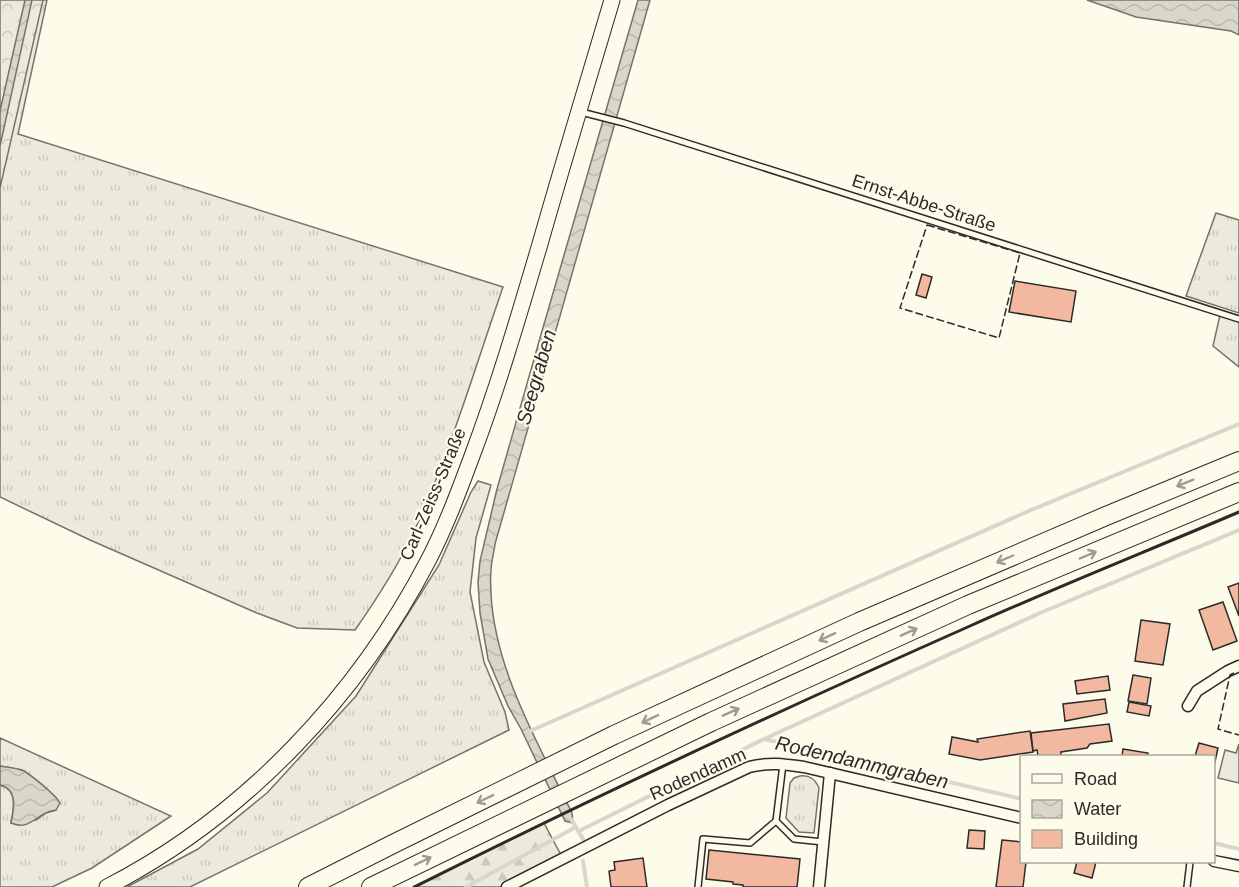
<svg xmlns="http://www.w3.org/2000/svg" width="1239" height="887" viewBox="0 0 1239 887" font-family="Helvetica,sans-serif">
<defs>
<pattern id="grass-tufts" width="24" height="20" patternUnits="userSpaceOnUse" patternTransform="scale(1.5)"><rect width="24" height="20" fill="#ecebdb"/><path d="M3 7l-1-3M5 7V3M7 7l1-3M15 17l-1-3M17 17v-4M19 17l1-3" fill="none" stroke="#cbcabc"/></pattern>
<pattern id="forest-firs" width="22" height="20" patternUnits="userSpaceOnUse" patternTransform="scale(1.5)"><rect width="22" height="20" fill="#ecebdb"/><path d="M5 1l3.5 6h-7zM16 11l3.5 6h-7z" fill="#cbcabc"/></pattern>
<pattern id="park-crowns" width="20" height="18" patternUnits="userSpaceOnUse" patternTransform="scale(1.5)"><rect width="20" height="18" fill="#ecebdb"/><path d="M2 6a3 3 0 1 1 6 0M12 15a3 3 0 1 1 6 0" fill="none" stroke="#cbcabc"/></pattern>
<pattern id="water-waves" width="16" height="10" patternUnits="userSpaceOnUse" patternTransform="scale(1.5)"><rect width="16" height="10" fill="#d8d7c9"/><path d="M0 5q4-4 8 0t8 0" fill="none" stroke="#bab9ad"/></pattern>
</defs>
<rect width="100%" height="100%" fill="#fdfbea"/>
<g fill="url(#grass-tufts)" stroke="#74746e" stroke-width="1.5">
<path d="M0 0H47L18 134 503 287C474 371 449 456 412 536 396 569 376 600 355 630L297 628 257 613 90 540 0 497Z"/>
<polygon points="1216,213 1239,220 1239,313 1186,296"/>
<polygon points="1220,315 1239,322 1239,367 1213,346"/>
<polygon points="478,481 491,485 476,538 470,592 484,662 505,712 509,730 190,887 127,887 198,849 267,793 356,696 439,565 471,492"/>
<path d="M0 738 171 816 92 868 52 887H0V785C18 789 14 808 11 823L36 820 46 813 56 810 46 790 36 780 22 770 0 766Z"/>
<path d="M800 776C810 775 815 779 819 788L814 833 799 832 786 818 790 783 794 778Z"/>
</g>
<polygon fill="url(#forest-firs)" stroke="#74746e" stroke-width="1.5" points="544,823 561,855 506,887 416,887"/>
<polygon fill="url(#park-crowns)" stroke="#74746e" stroke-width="1.5" points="0,0 43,0 0,188"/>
<polygon fill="#eceadb" stroke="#74746e" stroke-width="1.5" points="1239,744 1239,783 1218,778 1225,750 1236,753"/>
<g fill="url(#water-waves)" stroke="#74746e" stroke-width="1.5">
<polygon points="25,0 32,0 0,146 0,111"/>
<path d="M638 0H650L495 544C494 553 491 562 491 571 490 579 491 587 491 594 495 671 539 745 572 813L573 823 565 821 521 729 508 706 488 659 480 613 478 582 480 561 497 489 540 338Z"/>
<polygon points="1087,0 1239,0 1239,35 1231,31 1136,17"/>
<path d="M0 766C7 767 17 768 24 771 32 776 56 795 60 803L56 810C53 811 49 811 46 813 33 819 27 830 11 823 14 809 18 789 0 785Z"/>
</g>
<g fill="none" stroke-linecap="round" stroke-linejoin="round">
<g stroke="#d8d7c9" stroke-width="4">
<polyline points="528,732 1031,510 1239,424"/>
<polyline points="764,739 1040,613 1239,530"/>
<polyline points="571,819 583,839"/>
<polyline points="579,831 764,739 1022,799"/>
<polyline points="1214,843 1239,849"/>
<polyline points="583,861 587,887"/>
<polyline points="466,887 576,827"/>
</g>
</g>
<g fill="#f2b8a0" stroke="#2b2b2b" stroke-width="1.5">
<polygon points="922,274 932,277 926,298 916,295"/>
<polygon points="1015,281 1076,291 1071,322 1009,312"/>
<polygon points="1239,583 1239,616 1228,587"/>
<polygon points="1223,602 1237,641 1213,650 1199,610"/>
<polygon points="1141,620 1170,624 1163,665 1135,661"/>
<polygon points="1133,675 1151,678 1147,704 1128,701"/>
<polygon points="1108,676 1110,690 1077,694 1075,681"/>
<polygon points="1105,699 1107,713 1065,721 1063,704"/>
<polygon points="1129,702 1151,706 1149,716 1127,712"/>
<polygon points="1109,724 1112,741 1090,744 1087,748 1061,752 1061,756 1038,756 1037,750 1033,751 1031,733"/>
<polygon points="1030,731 1033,752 980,760 949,754 952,737 978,742 977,739"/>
<polygon points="1199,743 1218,748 1214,766 1214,756 1195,756"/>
<polygon points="1123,749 1148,753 1147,756 1122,756"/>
<polygon points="969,830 985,831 984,849 967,848"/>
<polygon points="1002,840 1022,842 1022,862 1026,862 1023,887 996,887"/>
<polygon points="709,850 800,859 797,887 743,887 743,885 733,884 733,882 706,879"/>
<polygon points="643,858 647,887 611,887 609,871 615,870 614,862"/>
<polygon points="1077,862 1096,862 1092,878 1074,873"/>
</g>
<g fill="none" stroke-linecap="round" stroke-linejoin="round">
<defs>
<g id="lane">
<polyline points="581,112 624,123 1239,319"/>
<polyline points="783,764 776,821 794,839 823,842"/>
<polyline points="698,887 703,839 750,843 776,821"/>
<polyline points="1187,887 1190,862"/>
</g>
<g id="street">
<polyline points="1188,706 1197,691 1228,671 1239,666"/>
<polyline points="1214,861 1239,866"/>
<path d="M507 887 668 805 749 767C769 762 783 764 804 767L1022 818"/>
<polyline points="819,887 830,773"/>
</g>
<path id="secondary" d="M107 887C245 816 358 696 429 559 446 526 459 491 472 456 498 387 519 315 540 244 563 163 588 81 612 0"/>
<g id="highway">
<polyline points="308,887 393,844 614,735 859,622 1106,516 1239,461"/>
<polyline points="371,887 711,722 968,605 1239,492"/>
</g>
</defs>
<use href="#lane" stroke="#2b2b2b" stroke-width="8"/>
<use href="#street" stroke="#2b2b2b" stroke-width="13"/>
<use href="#secondary" stroke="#2b2b2b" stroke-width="17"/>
<use href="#highway" stroke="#2b2b2b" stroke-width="20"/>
<use href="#lane" stroke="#fdfbea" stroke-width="5"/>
<use href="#street" stroke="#fdfbea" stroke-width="10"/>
<use href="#secondary" stroke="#fdfbea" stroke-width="15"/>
<use href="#highway" stroke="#fdfbea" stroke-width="18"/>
<g stroke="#2b2b2b" stroke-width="1.5" stroke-dasharray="8 3" stroke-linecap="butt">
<polygon points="927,225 1020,253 999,338 900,308"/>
<polyline points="1234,673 1230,675 1218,729 1239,735"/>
</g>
<path stroke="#2b2b2b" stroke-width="3" d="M414 887C598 795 783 709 970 626 1059 586 1150 550 1239 512"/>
</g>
<defs><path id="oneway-shaft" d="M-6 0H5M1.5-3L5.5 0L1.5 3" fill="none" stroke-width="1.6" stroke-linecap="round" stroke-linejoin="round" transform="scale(1.5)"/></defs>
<g stroke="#9e9d94">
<use href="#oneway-shaft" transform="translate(1185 483) rotate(158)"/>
<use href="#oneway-shaft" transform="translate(1088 555) rotate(-23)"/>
<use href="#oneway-shaft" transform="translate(1005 559) rotate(157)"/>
<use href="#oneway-shaft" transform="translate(909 632) rotate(-24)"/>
<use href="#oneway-shaft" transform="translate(827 637) rotate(155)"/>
<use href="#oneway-shaft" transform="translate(731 712) rotate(-24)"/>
<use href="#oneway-shaft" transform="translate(650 719) rotate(155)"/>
<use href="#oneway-shaft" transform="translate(485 799) rotate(154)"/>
<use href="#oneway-shaft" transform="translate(423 861) rotate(-26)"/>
</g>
<g text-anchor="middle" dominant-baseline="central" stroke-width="4.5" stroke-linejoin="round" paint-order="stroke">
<g font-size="18" fill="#2b2b2b" stroke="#fdfbea">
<text transform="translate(924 203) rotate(18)">Ernst-Abbe-Straße</text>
<text transform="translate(433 494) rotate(-67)">Carl-Zeiss-Straße</text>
<text transform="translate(698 774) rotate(-24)">Rodendamm</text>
</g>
<g font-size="20" font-style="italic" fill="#2b2b2b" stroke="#fdfbea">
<text transform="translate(536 377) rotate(-74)">Seegraben</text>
<text transform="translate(862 762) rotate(13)">Rodendammgraben</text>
</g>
</g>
<rect x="1020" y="755" width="195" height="108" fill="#fdfbea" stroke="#a9a89e" stroke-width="1.5"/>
<rect x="1032" y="774" width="30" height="9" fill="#fdfbea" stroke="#a9a89e" stroke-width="1.5"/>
<text x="1074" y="785" font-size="18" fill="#2b2b2b">Road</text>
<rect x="1032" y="800" width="30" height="18" fill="url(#water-waves)" stroke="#a9a89e" stroke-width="1.5"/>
<text x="1074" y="815" font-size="18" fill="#2b2b2b">Water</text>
<rect x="1032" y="830" width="30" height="18" fill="#f2b8a0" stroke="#a9a89e" stroke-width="1.5"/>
<text x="1074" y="845" font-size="18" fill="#2b2b2b">Building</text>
</svg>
